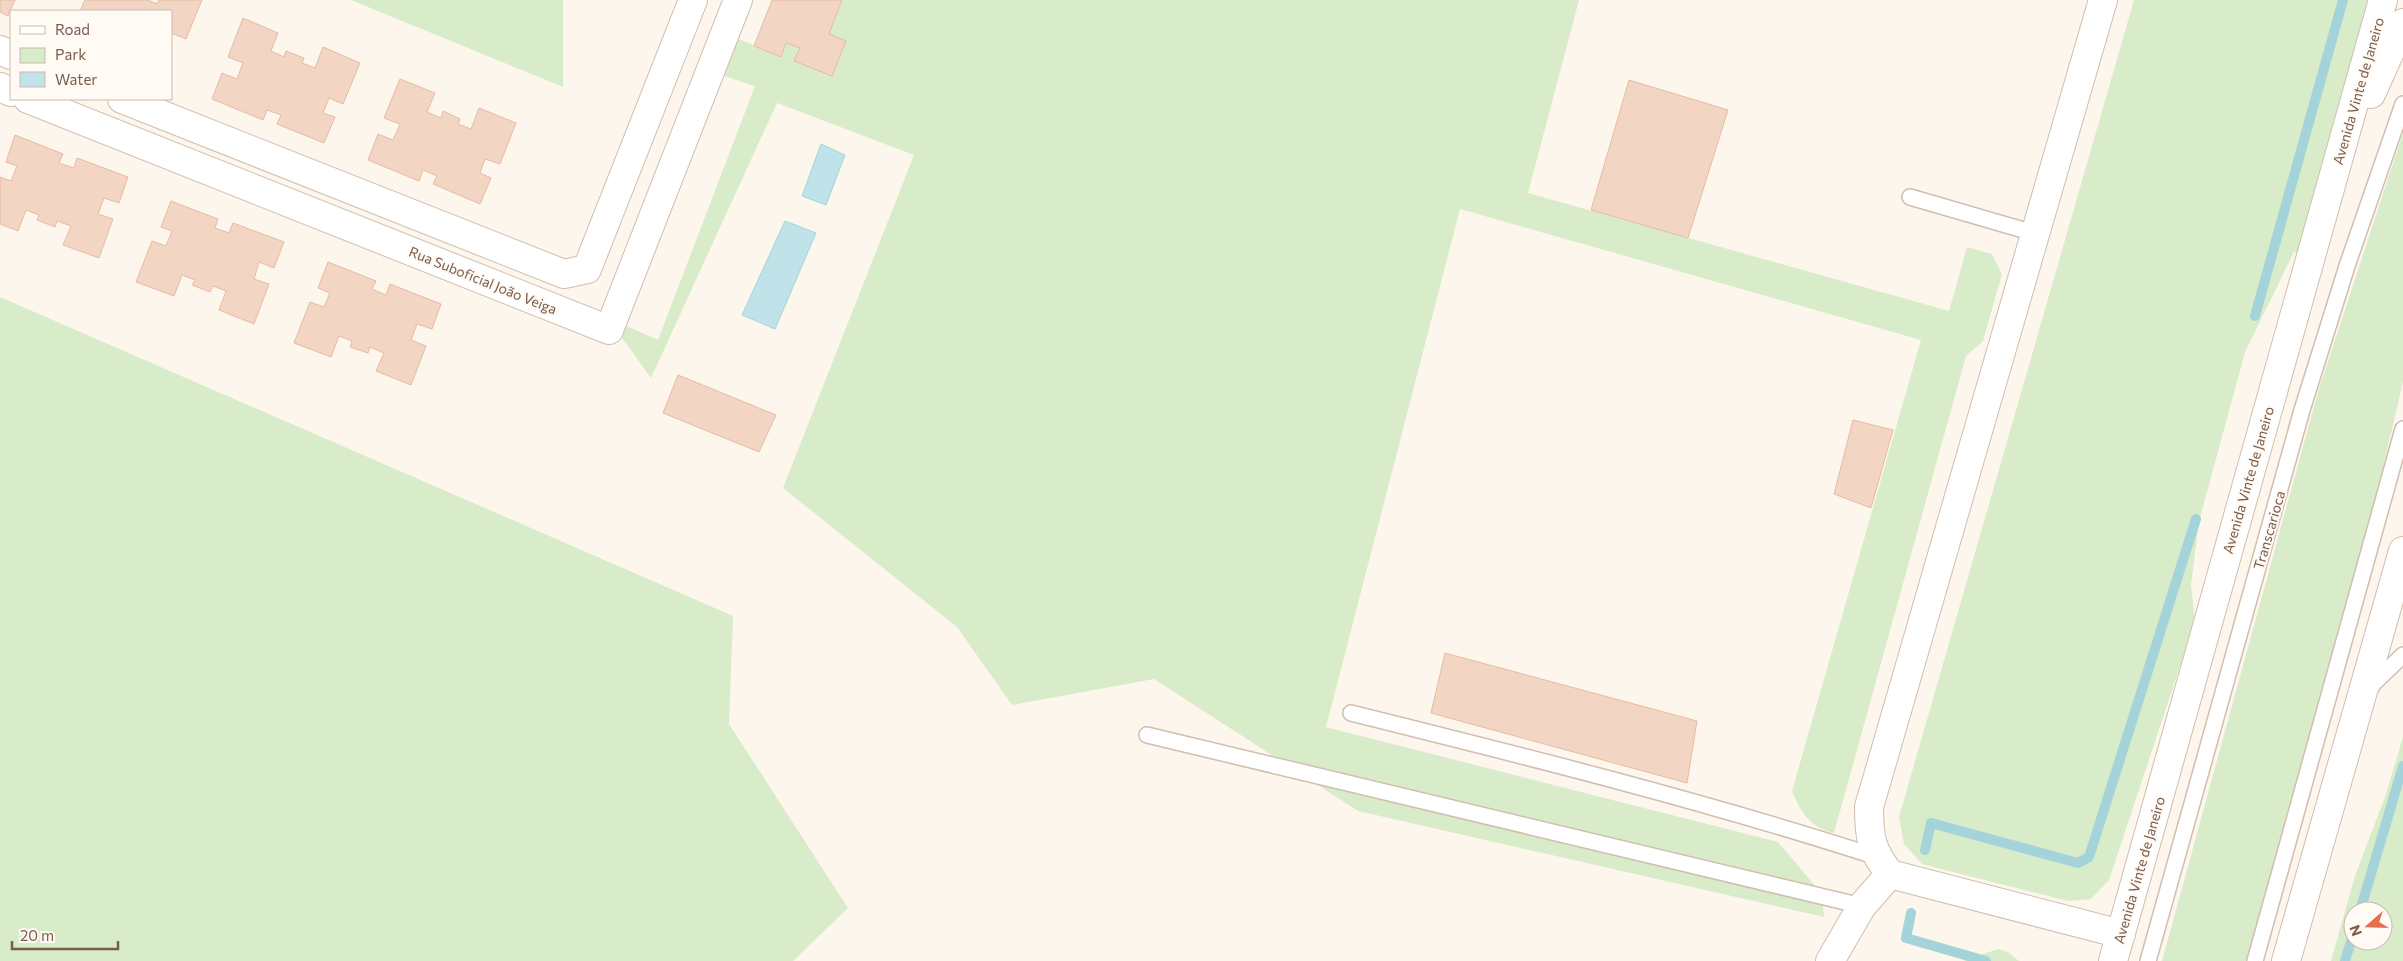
<svg xmlns="http://www.w3.org/2000/svg" width="2403" height="961" viewBox="0 0 2403 961" font-family="Commissioner,sans-serif">
<rect width="100%" height="100%" fill="#fdf6ec"/>
<g fill="#d8ecc9" fill-rule="evenodd">
<polygon points="351,0 563,0 563,87"/>
<path d="M842 0H1579L1528 193 1949 311 1967 247 1992 254 2002 274 1983 341 1966 356 1834 833C1810 828 1801 812 1792 791L1921 340 1460 209 1326 727 1778 842 1822 894 1824 917 1358 811 1154 679 1012 705 957 627 783 488 914 155 777 103 651 378 620 335 624 325 658 340 755 86 721 75 734 37 781 57 786 43 800 48 795 61 832 76 846 41 829 34Z"/>
<polygon points="2134,0 2374,0 2304,257 2294,252 2245,352 2199,522 2191,584 2195,621 2109,880 2091,899 2068,901 1922,864 1904,844 1899,817"/>
<polygon points="2403,133 2403,382 2377,493 2247,961 2162,961 2318,392"/>
<polygon points="0,297 733,616 729,724 848,908 793,961 0,961"/>
<path d="M2403 737V961H2331L2355 876 2385 797ZM2353 911H2383V941H2353Z"/>
<polygon points="1998,949 2008,952 2019,961 1963,961"/>
</g>
<g fill="#bfe3e8" stroke="#a5d3da">
<polygon points="821,144 845,155 826,205 802,196"/>
<polygon points="785,221 816,233 775,329 742,315"/>
</g>
<g fill="none" stroke-linecap="round" stroke-linejoin="round">
<g stroke="#a5d3da" stroke-width="10">
<polyline points="2255,316 2343,0"/>
<polyline points="1925,850 1931,823 2078,863 2089,857 2196,519"/>
<polyline points="2360,911 2403,766"/>
<polyline points="1911,913 1906,938 1986,961"/>
<polyline points="2345,961 2353,935"/>
</g>
</g>
<g fill="#f3d5c3" stroke="#e6bba3">
<polygon points="0,0 15,0 8,16 0,12"/>
<polygon points="85,0 148,0 157,4 159,0 202,0 186,39 171,33 171,11 80,11"/>
<polygon points="772,0 842,0 829,34 846,41 832,76 794,61 800,48 786,43 781,57 754,46"/>
<polygon points="243,18 278,33 271,51 284,57 286,51 304,58 302,63 315,68 323,47 360,63 343,104 329,98 323,113 335,117 324,143 277,124 281,115 267,110 263,120 212,99 222,73 237,79 243,63 228,57"/>
<polygon points="400,79 435,93 427,112 441,118 443,111 460,119 458,124 471,129 479,108 516,123 500,164 485,159 480,173 491,178 480,204 433,184 437,176 423,170 419,181 368,160 378,134 393,140 400,124 384,118"/>
<polygon points="1629,80 1728,110 1688,238 1591,210"/>
<polygon points="15,135 63,154 59,163 74,168 77,158 128,177 119,203 104,198 98,214 113,219 99,258 63,245 71,226 57,221 55,227 37,220 39,215 26,210 18,231 0,224 0,177 11,181 17,166 6,162"/>
<polygon points="171,201 218,219 215,228 229,233 233,223 284,242 274,268 259,262 254,279 269,284 254,324 219,310 226,291 213,286 210,292 192,285 195,280 182,275 174,296 136,282 152,241 166,246 172,231 161,227"/>
<polygon points="328,262 376,281 372,289 386,295 390,284 441,304 432,329 417,324 411,340 426,346 411,385 376,371 384,353 370,347 368,353 350,347 352,341 339,336 331,357 294,343 310,302 324,307 330,293 318,288"/>
<polygon points="678,375 776,415 759,452 663,413"/>
<polygon points="1853,420 1893,430 1871,508 1834,494"/>
<polygon points="1445,653 1697,721 1687,783 1431,713"/>
</g>
<g fill="none" stroke-linecap="round" stroke-linejoin="round">
<defs>
<g id="service">
<polyline points="1910,197 2034,233"/>
<polyline points="2370,689 2374,683 2403,655"/>
<path d="M1351 713C1528 757 1704 801 1877 857"/>
<polyline points="1147,735 1862,906"/>
<polyline points="2148,961 2302,410 2347,266 2403,104"/>
<polyline points="2255,961 2403,429"/>
</g>
<g id="minor">
<path d="M2103 0 1869 807C1869 837 1871 850 1890 874L2121 934"/>
<polyline points="0,50 11,55"/>
<polyline points="0,87 11,92"/>
<polyline points="28,99 609,330 738,0"/>
<polyline points="122,99 564,274 587,269 693,0"/>
<polyline points="1830,961 1862,906 1890,874"/>
</g>
<g id="tertiary">
<polyline points="2371,94 2403,23"/>
<polyline points="2113,961 2383,0"/>
<polyline points="2286,961 2403,551"/>
</g>
</defs>
<use href="#service" stroke="#d1beb0" stroke-width="18"/>
<use href="#minor" stroke="#d1beb0" stroke-width="30"/>
<use href="#tertiary" stroke="#d1beb0" stroke-width="30"/>
<use href="#service" stroke="#fff" stroke-width="15"/>
<use href="#minor" stroke="#fff" stroke-width="28"/>
<use href="#tertiary" stroke="#fff" stroke-width="28"/>
</g>
<g text-anchor="middle" dominant-baseline="central" stroke-width="4" stroke-linejoin="round" paint-order="stroke">
<g font-size="14" fill="#7a5c4d" stroke="#fffaf3">
<text transform="translate(2358 91) rotate(-74)">Avenida Vinte de Janeiro</text>
<text transform="translate(483 280) rotate(22)">Rua Suboficial João Veiga</text>
<text transform="translate(2248 480) rotate(-74)">Avenida Vinte de Janeiro</text>
<text transform="translate(2269 530) rotate(-74)">Transcarioca</text>
<text transform="translate(2139 870) rotate(-74)">Avenida Vinte de Janeiro</text>
</g>
</g>
<rect x="10" y="10" width="162" height="90" fill="#fffaf3" stroke="#cabbb1"/>
<rect x="20" y="26" width="25" height="8" fill="#ffffff" stroke="#cabbb1"/>
<text x="55" y="35" font-size="15" fill="#7a5c4d">Road</text>
<rect x="20" y="48" width="25" height="15" fill="#d8ecc9" stroke="#cabbb1"/>
<text x="55" y="60" font-size="15" fill="#7a5c4d">Park</text>
<rect x="20" y="72" width="25" height="15" fill="#bfe3e8" stroke="#cabbb1"/>
<text x="55" y="85" font-size="15" fill="#7a5c4d">Water</text>
<g transform="translate(2368 926) rotate(250)"><circle r="24" fill="#fffaf3" stroke="#cabbb1"/>
<path d="M0-4L9 19L0 12L-9 19Z" fill="#e76f51"/>
<text y="-8" font-size="14" font-weight="bold" text-anchor="middle" fill="#7a5c4d">N</text>
</g>
<path d="M12 941v8h106v-8" fill="none" stroke="#7a5c4d" stroke-width="2.5"/>
<text x="20" y="941" font-size="15" fill="#7a5c4d" stroke="#fffaf3" stroke-width="4" paint-order="stroke">20 m</text>
</svg>
